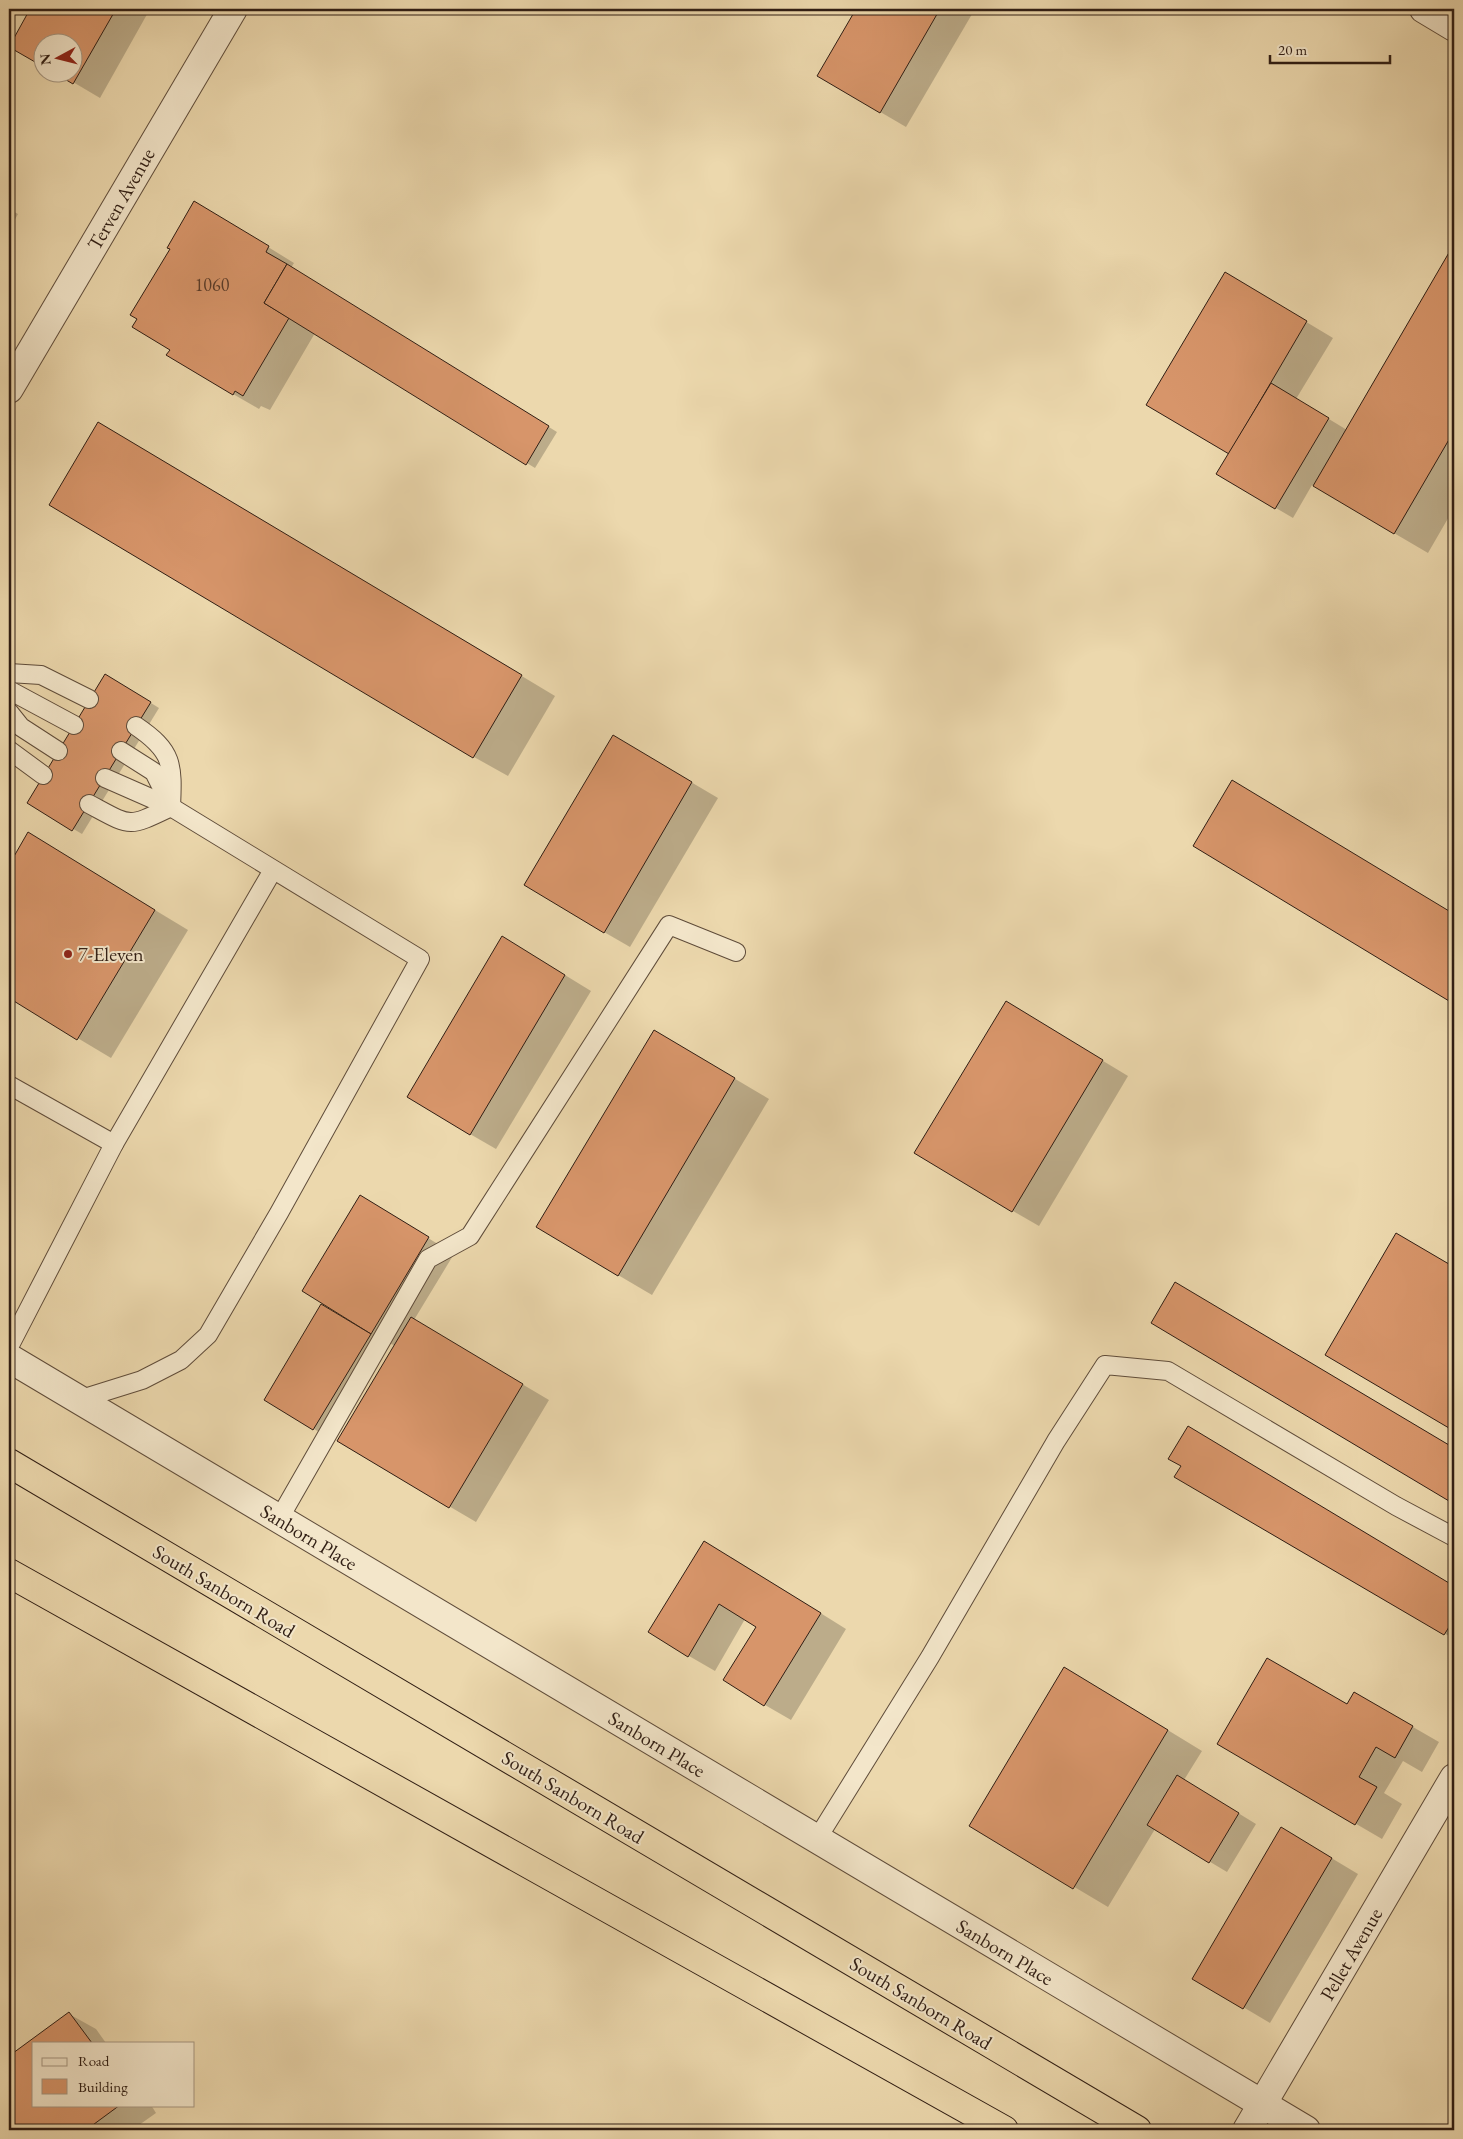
<svg xmlns="http://www.w3.org/2000/svg" width="1463" height="2139" viewBox="0 0 1463 2139" font-family="'EB Garamond',serif">
<rect width="100%" height="100%" fill="#ecd8ad"/>
<filter id="stains"><feTurbulence type="fractalNoise" baseFrequency=".004" numOctaves="4"/><feColorMatrix values="0 0 0 0 .2 0 0 0 0 .09 0 0 0 0 .02 0 0 0 .5 -.17"/></filter>
<radialGradient id="worn" r=".72"><stop offset=".6" stop-color="#630" stop-opacity="0"/><stop offset="1" stop-color="#630" stop-opacity=".3"/></radialGradient>
<g fill="#0003">
<polygon points="32,9 150,9 100,98 56,72 72,72 72,42 42,42 42,65 10,46"/>
<polygon points="858,9 975,9 906,127 819,76"/>
<polygon points="9,209 18,214 9,230"/>
<polygon points="221,218 294,263 291,268 557,432 535,468 315,333 270,410 261,406 259,409 233,394 171,349"/>
<polygon points="1454,247 1454,508 1428,553 1312,485 1293,518 1218,474 1230,454 1251,289 1333,338 1296,399 1347,430"/>
<polygon points="133,443 555,696 508,776 474,757"/>
<polygon points="114,680 159,708 82,834 28,802"/>
<polygon points="640,752 718,798 630,947 604,932"/>
<polygon points="1267,801 1454,915 1454,1002 1195,846"/>
<polygon points="29,834 188,930 111,1058 9,997 9,867"/>
<polygon points="529,953 591,991 496,1149 470,1134"/>
<polygon points="1032,1018 1128,1076 1039,1226 1013,1211"/>
<polygon points="688,1051 769,1099 652,1295 618,1275"/>
<polygon points="386,1212 454,1254 414,1320 549,1400 476,1522 338,1441 395,1346 384,1340 331,1439 314,1429 343,1318"/>
<polygon points="1396,1234 1454,1268 1454,1430 1326,1354"/>
<polygon points="1202,1299 1454,1449 1454,1503 1153,1323"/>
<polygon points="1214,1443 1454,1587 1454,1639 1176,1476"/>
<polygon points="731,1557 846,1629 791,1720 765,1705 757,1627 745,1619 715,1671 689,1656"/>
<polygon points="1099,1688 1202,1751 1184,1780 1256,1824 1227,1872 1155,1829 1108,1907 970,1825"/>
<polygon points="1354,1693 1439,1742 1422,1772 1403,1761 1384,1793 1402,1804 1382,1839 1219,1744 1347,1706"/>
<polygon points="1308,1844 1358,1874 1270,2023 1194,1978"/>
<polygon points="69,2014 96,2029 106,2043 34,2043 34,2105 151,2105 156,2113 132,2130 9,2130 9,2058"/>
</g>
<g fill="#d7956a" stroke="#301e14">
<polygon points="30,9 116,9 73,84 53,72 72,72 72,42 42,42 42,66 9,47"/>
<polygon points="856,9 940,9 880,113 817,76"/>
<polygon points="194,201 269,246 266,252 287,264 264,303 289,318 243,396 235,391 233,395 166,355 170,350 132,327 137,319 130,315 170,249 167,248"/>
<polygon points="1454,244 1454,431 1394,534 1313,486"/>
<polygon points="287,264 549,426 526,465 264,303"/>
<polygon points="1225,272 1307,321 1229,454 1146,405"/>
<polygon points="1271,383 1329,418 1275,509 1216,474"/>
<polygon points="98,422 522,675 473,758 49,505"/>
<polygon points="105,674 151,702 72,831 27,803"/>
<polygon points="613,735 692,782 604,933 524,885"/>
<polygon points="1232,780 1454,914 1454,1004 1193,846"/>
<polygon points="28,832 155,910 77,1040 9,998 9,865"/>
<polygon points="502,936 565,975 470,1135 407,1097"/>
<polygon points="1006,1001 1103,1060 1012,1212 914,1153"/>
<polygon points="654,1030 735,1078 618,1276 536,1227"/>
<polygon points="360,1195 429,1237 371,1334 302,1291"/>
<polygon points="1396,1233 1454,1267 1454,1431 1325,1355"/>
<polygon points="1175,1282 1454,1448 1454,1504 1151,1323"/>
<polygon points="321,1304 371,1334 313,1430 264,1400"/>
<polygon points="411,1317 523,1384 449,1508 337,1441"/>
<polygon points="1188,1426 1454,1586 1454,1619 1444,1635 1174,1477 1181,1466 1168,1459"/>
<polygon points="704,1541 821,1613 764,1706 723,1680 756,1627 719,1604 688,1657 648,1632"/>
<polygon points="1267,1658 1347,1704 1354,1692 1413,1726 1395,1758 1376,1747 1359,1777 1377,1787 1355,1825 1217,1744"/>
<polygon points="1064,1667 1168,1730 1073,1889 969,1826"/>
<polygon points="1177,1775 1239,1813 1209,1863 1147,1825"/>
<polygon points="1281,1827 1332,1858 1243,2009 1192,1979"/>
<polygon points="69,2012 92,2043 34,2043 34,2105 120,2105 86,2130 9,2130 9,2056"/>
</g>
<g fill="none" stroke-linecap="round" stroke-linejoin="round">
<defs>
<g id="service">
<polyline points="9,673 41,675 89,699"/>
<polyline points="9,690 74,725"/>
<polyline points="9,712 21,727 58,751"/>
<path d="M136 726C173 751 173 764 171 807"/>
<polyline points="9,750 43,775"/>
<polyline points="121,751 154,772 170,804"/>
<path d="M89 804C132 827 127 828 171 807"/>
<polyline points="9,1085 114,1144 9,1347"/>
<polyline points="114,1144 273,870"/>
<polyline points="78,1400 142,1380 181,1360 208,1335 279,1213 420,959 171,807 105,778"/>
<polyline points="279,1519 428,1259 470,1236 669,925 736,952"/>
<polyline points="817,1839 930,1657 1056,1441 1105,1365 1168,1371 1396,1506 1454,1537"/>
</g>
<g id="minor">
<polyline points="1424,9 1454,27"/>
<polyline points="9,1358 1306,2130"/>
<polyline points="1247,2130 1454,1778"/>
</g>
<polyline id="tertiary" points="9,389 233,9"/>
<g id="trunk">
<polyline points="9,1463 1137,2130"/>
<polyline points="9,1573 1004,2130"/>
</g>
</defs>
<use href="#service" stroke="#5f4c3a" stroke-width="20"/>
<use href="#minor" stroke="#5f4c3a" stroke-width="30"/>
<use href="#tertiary" stroke="#5f4c3a" stroke-width="30"/>
<use href="#trunk" stroke="#301e14" stroke-width="30"/>
<use href="#service" stroke="#f3e6ca" stroke-width="18"/>
<use href="#minor" stroke="#f3e6ca" stroke-width="28"/>
<use href="#tertiary" stroke="#f3e6ca" stroke-width="28"/>
<use href="#trunk" stroke="#ecd8ad" stroke-width="28"/>
</g>
<circle fill="#8f2418" stroke="#f3e6ca" stroke-width="2" cx="68" cy="954" r="5"/>
<g text-anchor="middle" dominant-baseline="central" stroke-width="4" stroke-linejoin="round" paint-order="stroke">
<g font-size="18" fill="#5a3c2a">
<text x="212" y="284">1060</text>
</g>
<g font-size="20" fill="#301e14" stroke="#f3e6ca">
<text transform="translate(121 199) rotate(-60)">Terven Avenue</text>
<text transform="translate(309 1537) rotate(31)">Sanborn Place</text>
<text transform="translate(224 1591) rotate(31)">South Sanborn Road</text>
<text transform="translate(657 1744) rotate(31)">Sanborn Place</text>
<text transform="translate(573 1797) rotate(31)">South Sanborn Road</text>
<text transform="translate(1005 1952) rotate(31)">Sanborn Place</text>
<text transform="translate(1351 1954) rotate(-60)">Pellet Avenue</text>
<text transform="translate(921 2003) rotate(31)">South Sanborn Road</text>
</g>
<g font-size="20" fill="#301e14" stroke="#f3e6ca" text-anchor="start">
<text x="78" y="954">7-Eleven</text>
</g>
</g>
<rect width="1463" height="2139" fill="none" stroke="#ecd8ad" stroke-width="30"/>
<rect x="10" y="10" width="1443" height="2119" fill="none" stroke="#301e14" stroke-width="2.5"/>
<rect x="15" y="15" width="1433" height="2109" fill="none" stroke="#301e14"/>
<rect x="32" y="2042" width="162" height="65" fill="#f3e6ca" stroke="#a59681"/>
<rect x="42" y="2058" width="25" height="8" fill="#f3e6ca" stroke="#a59681"/>
<text x="78" y="2066" font-size="15" fill="#301e14">Road</text>
<rect x="42" y="2079" width="25" height="15" fill="#d7956a" stroke="#a59681"/>
<text x="78" y="2092" font-size="15" fill="#301e14">Building</text>
<g transform="translate(58 58) rotate(263)"><circle r="24" fill="#f3e6ca" stroke="#a59681"/>
<path d="M0-4L9 19L0 12L-9 19Z" fill="#8f2418"/>
<text y="-8" font-size="14" font-weight="bold" text-anchor="middle" fill="#301e14">N</text>
</g>
<path d="M1270 55v8h120v-8" fill="none" stroke="#301e14" stroke-width="2.5"/>
<text x="1278" y="55" font-size="15" fill="#301e14" stroke="#f3e6ca" stroke-width="4" paint-order="stroke">20 m</text>
<rect width="100%" height="100%" filter="url(#stains)"/>
<rect width="100%" height="100%" fill="url(#worn)"/>
</svg>
